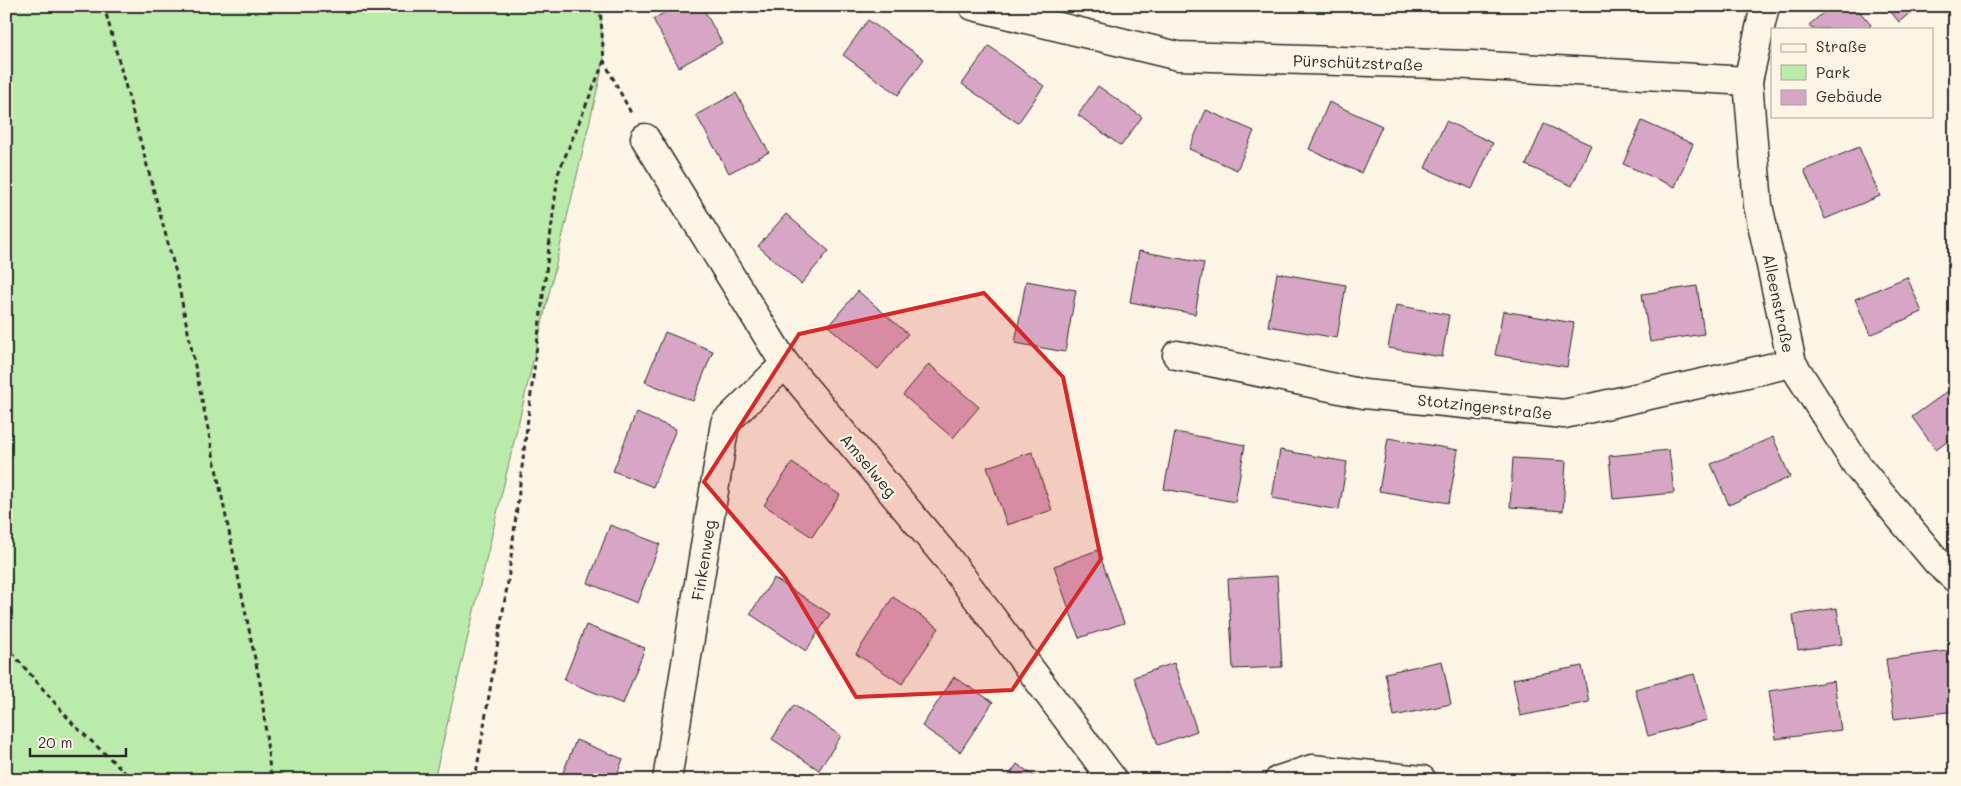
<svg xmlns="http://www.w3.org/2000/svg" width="1961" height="786" viewBox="0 0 1961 786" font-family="Mali,sans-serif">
<rect width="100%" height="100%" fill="#fcf5e5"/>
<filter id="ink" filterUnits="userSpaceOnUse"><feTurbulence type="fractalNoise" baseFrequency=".02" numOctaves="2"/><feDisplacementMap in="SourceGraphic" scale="10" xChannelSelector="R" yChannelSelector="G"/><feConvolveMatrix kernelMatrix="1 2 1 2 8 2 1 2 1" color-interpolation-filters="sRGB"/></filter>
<g filter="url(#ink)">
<polygon fill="#bbebaa" stroke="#738b6a" points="6,6 600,6 604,61 434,780 6,780"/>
<g fill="#d7a6c4" stroke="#2b2b2b">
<polygon points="677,6 702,6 722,43 679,67 653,19"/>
<polygon points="1831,6 1855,6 1871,25 1867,29 1812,29 1809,25"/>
<polygon points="1886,6 1918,6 1899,22"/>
<polygon points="868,20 924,59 898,95 843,55"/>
<polygon points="989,46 1044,86 1018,123 962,84"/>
<polygon points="1098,86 1142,117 1121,146 1078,115"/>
<polygon points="736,93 769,152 729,173 696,115"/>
<polygon points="1329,102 1382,126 1361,173 1309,149"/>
<polygon points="1206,110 1254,131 1237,170 1189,149"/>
<polygon points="1446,121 1493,143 1472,189 1425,168"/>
<polygon points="1642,121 1693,144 1675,187 1623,164"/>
<polygon points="1544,124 1591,145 1572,186 1526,165"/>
<polygon points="1859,147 1880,196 1825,219 1804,170"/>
<polygon points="786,214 829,251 801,284 758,246"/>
<polygon points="1139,251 1204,263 1195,314 1130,302"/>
<polygon points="1277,273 1346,285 1337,338 1268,326"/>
<polygon points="1907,277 1922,312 1870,335 1855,299"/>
<polygon points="1026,281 1076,290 1065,352 1015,343"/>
<polygon points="1697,286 1704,334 1650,342 1642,294"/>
<polygon points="858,291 908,334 878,369 828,326"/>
<polygon points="1396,305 1449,315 1442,357 1388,348"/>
<polygon points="1503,311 1574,323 1567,367 1495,355"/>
<polygon points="665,332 713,351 693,401 645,382"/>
<polygon points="929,364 979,407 953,438 903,395"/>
<polygon points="1955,386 1955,436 1936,450 1912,417"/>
<polygon points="636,413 676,429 653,487 613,471"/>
<polygon points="1175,432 1245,445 1235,502 1164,489"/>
<polygon points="1773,437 1790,477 1729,505 1711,464"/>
<polygon points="1388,438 1458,450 1449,503 1379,491"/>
<polygon points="1280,450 1347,462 1339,510 1272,498"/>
<polygon points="1669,450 1674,493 1613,499 1609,456"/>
<polygon points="1032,452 1052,510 1007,525 987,467"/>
<polygon points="1513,458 1566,461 1563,511 1510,507"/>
<polygon points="792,463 840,495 812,537 764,505"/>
<polygon points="610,525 660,544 637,603 588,583"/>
<polygon points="1098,550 1124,623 1079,638 1054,566"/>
<polygon points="1277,576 1282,667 1233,669 1228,579"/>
<polygon points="774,578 830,614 806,651 750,614"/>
<polygon points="893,597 939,628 902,684 856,654"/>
<polygon points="1837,608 1842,644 1798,650 1793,615"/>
<polygon points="586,625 645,648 623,704 564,680"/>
<polygon points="1955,650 1955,711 1894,719 1886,659"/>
<polygon points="1442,661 1451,704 1394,716 1385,673"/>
<polygon points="1174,663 1197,731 1158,745 1134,677"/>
<polygon points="1582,666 1589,702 1520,716 1513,679"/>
<polygon points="1694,674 1707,720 1648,736 1635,689"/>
<polygon points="954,677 993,702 960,752 922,726"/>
<polygon points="1834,681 1841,730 1776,739 1769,691"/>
<polygon points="794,705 841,736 819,770 772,739"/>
<polygon points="576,740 623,759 615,780 560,780"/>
<polygon points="1017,764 1040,780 1006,780"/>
</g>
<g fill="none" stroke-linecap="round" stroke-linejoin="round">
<defs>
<g id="minor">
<polyline points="973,6 1178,56 1471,65 1748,81"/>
<polyline points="1765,6 1748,81 1758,205 1792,363 1858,467 1938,563 1955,578"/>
<polyline points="645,138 785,364 948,559 1113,780"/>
<polyline points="1177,355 1364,394 1564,414 1792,363"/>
<polyline points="667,780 725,423 785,364"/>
<polyline points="1279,780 1312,769 1422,780"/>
</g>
</defs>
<use href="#minor" stroke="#2b2b2b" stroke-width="31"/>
<g stroke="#2b2b2b" stroke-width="3" stroke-dasharray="5 4" stroke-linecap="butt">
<polyline points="104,6 176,273 261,688 271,780"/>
<polyline points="600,6 604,61 631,113"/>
<polyline points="6,646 73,724 133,780"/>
<polyline points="475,780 508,581 558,174 604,61"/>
</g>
<use href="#minor" stroke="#fcf5e5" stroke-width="28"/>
</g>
</g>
<path fill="#d62828" fill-opacity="0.2" stroke="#d62828" stroke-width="4" stroke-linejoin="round" d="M984 293 1063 377 1101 559 1012 690 856 697 785 577 704 482 799 334Z"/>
<g text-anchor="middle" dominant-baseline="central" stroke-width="4.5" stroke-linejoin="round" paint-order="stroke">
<g font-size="16" fill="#2b2b2b" stroke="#fcf5e5">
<text transform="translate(1358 62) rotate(2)">Pürschützstraße</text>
<text transform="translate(1779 303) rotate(78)">Alleenstraße</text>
<text transform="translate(1485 406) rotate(6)">Stotzingerstraße</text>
<text transform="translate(869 465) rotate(50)">Amselweg</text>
<text transform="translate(703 560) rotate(-81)">Finkenweg</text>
</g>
</g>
<rect width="1961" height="786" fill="none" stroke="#fcf5e5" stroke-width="25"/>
<rect x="12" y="12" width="1936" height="761" fill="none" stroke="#2b2b2b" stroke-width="2" filter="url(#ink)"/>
<rect x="1771" y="28" width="162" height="90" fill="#fcf5e5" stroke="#a8a49b"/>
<rect x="1781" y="44" width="25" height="8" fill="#fcf5e5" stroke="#a8a49b"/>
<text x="1816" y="52" font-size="15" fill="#2b2b2b">Straße</text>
<rect x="1781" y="65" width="25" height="15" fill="#bbebaa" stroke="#a8a49b"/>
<text x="1816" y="78" font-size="15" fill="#2b2b2b">Park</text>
<rect x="1781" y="90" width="25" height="15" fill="#d7a6c4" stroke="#a8a49b"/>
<text x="1816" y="102" font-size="15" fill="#2b2b2b">Gebäude</text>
<path d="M30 748v8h96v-8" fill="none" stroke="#2b2b2b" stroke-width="2.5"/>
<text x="38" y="748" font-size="15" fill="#2b2b2b" stroke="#fcf5e5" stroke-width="4" paint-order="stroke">20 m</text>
</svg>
